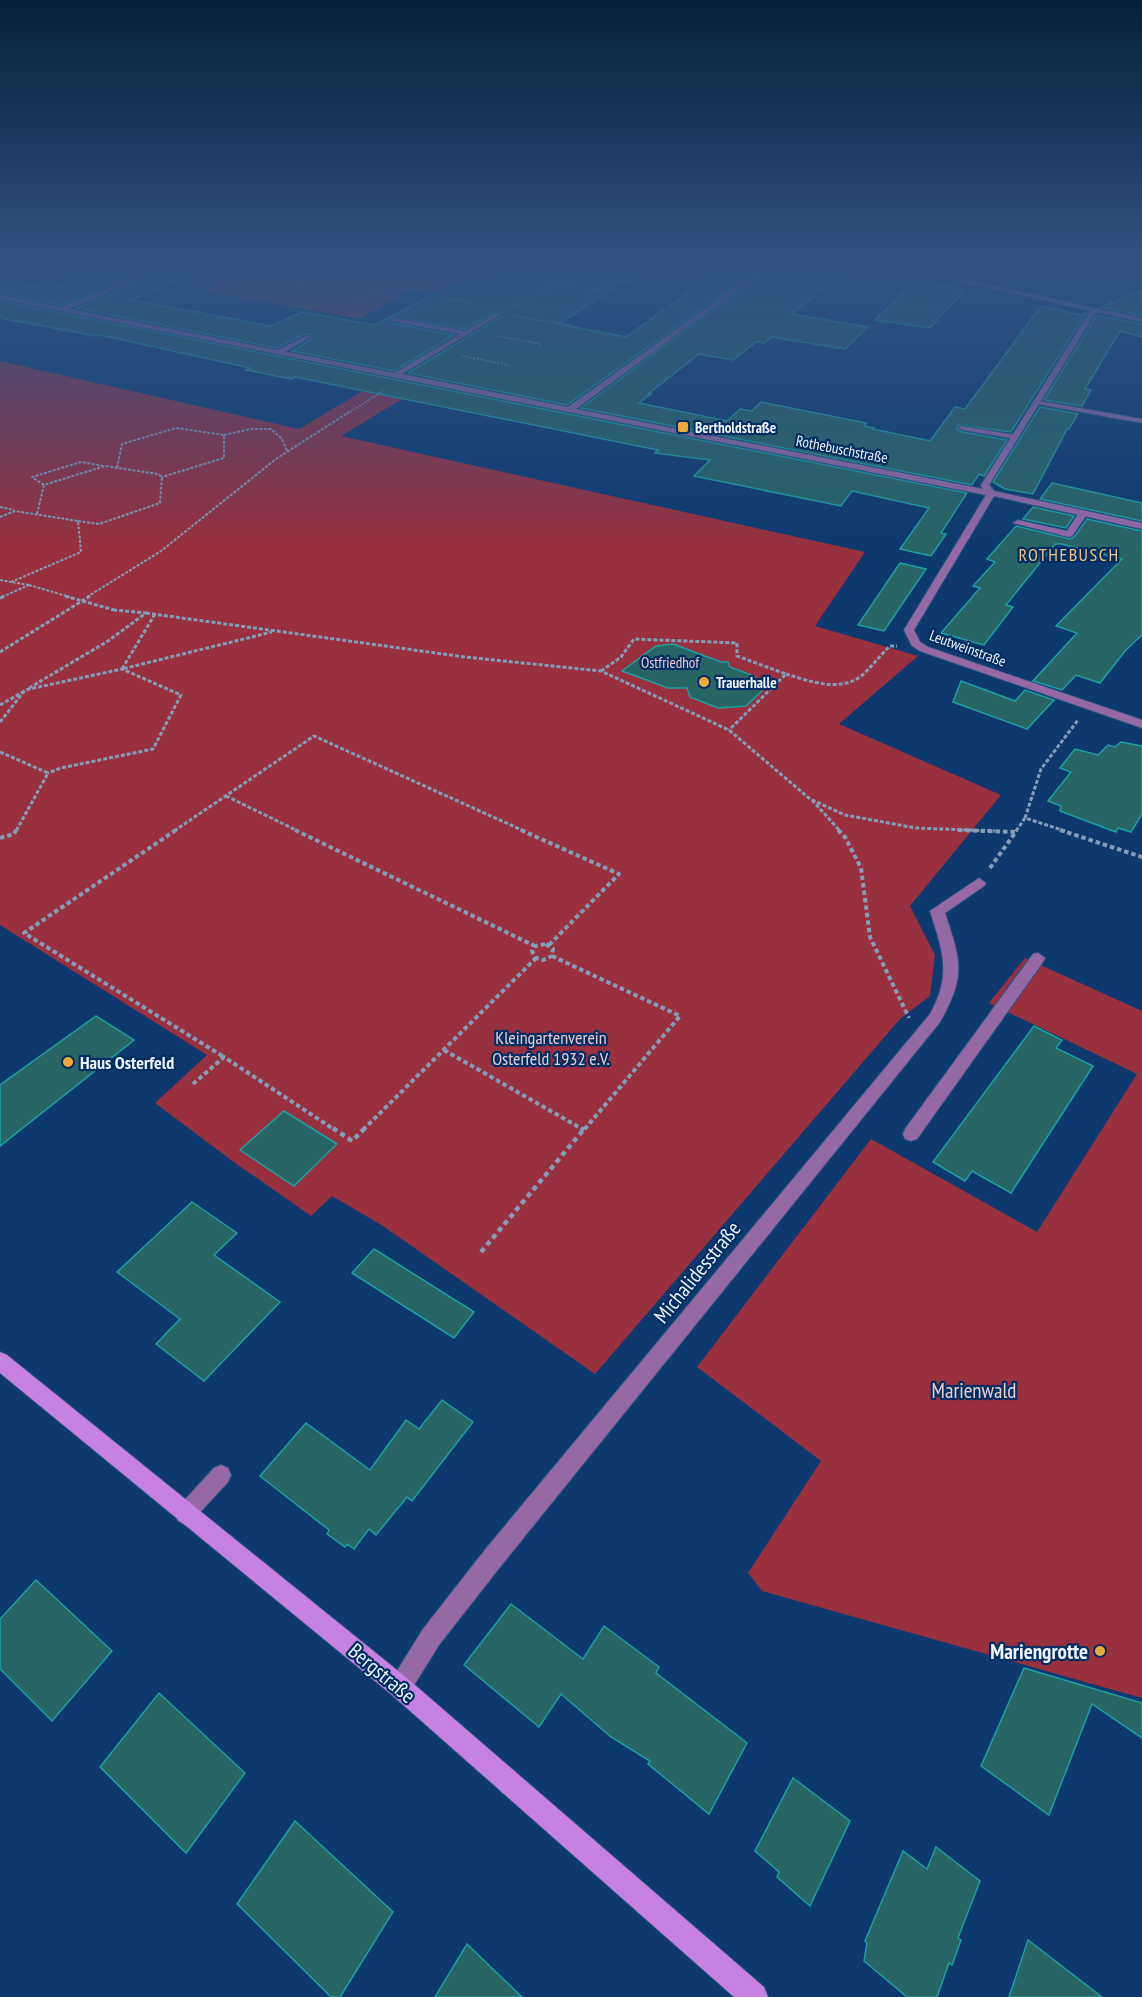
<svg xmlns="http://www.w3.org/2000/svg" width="1142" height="1997" viewBox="0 0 1142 1997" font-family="'PT Sans Narrow',sans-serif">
<rect width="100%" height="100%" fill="#0d396e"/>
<g fill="#98303f">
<polygon points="224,270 508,270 429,293 410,289 360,319 203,291 219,284 198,280"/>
<polygon points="0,361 299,429 383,379 422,387 341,436 865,552 815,626 918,656 839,724 1001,795 910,906 935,955 930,996 900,1019 595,1374 383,1226 332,1196 311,1216 231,1160 155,1103 207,1055 0,925"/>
<polygon points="1025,958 1142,1011 1142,1698 762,1591 748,1573 821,1461 697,1367 871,1139 1037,1232 1137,1074 989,1003"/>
</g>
<g fill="#286565" stroke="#1e9fa1" stroke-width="1.5">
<polygon points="98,270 127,270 143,272 61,305 0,293 0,279 49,289"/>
<polygon points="513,270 642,270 559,324 626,337 719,270 756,270 567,405 408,373 501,317 499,310 465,329 391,317 389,321 391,323 454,335 394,371 292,351 312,339 311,335 304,334 277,348 77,308 157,275 181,279 132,300 270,326 302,312 375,325 445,288"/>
<polygon points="767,270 846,270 792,314 868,327 845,349 772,337 764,343 756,342 733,360 699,354 648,394 651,394 639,403 727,421 740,409 752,411 761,402 866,423 864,426 874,428 873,429 930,441 955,407 965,409 1041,306 1081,315 1086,313 1011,432 958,425 957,429 963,432 1007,440 984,476 979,474 972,485 581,408"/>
<polygon points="916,280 964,291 930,328 875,320"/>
<polygon points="1142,290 1142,316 1101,307"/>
<polygon points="0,301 967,493 941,533 946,534 931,556 900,549 929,508 852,491 841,506 694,476 710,460 655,453 658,450 295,377 291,379 246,370 250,368 100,335 96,336 0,318"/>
<polygon points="1097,315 1142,324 1142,337 1120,331 1085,389 1091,390 1082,406 1044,400"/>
<polygon points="1040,407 1078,414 1069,429 1067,429 1033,494 1005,489 993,482"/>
<polygon points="1052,483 1142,503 1142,521 1040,499"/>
<polygon points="1033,507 1074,516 1066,528 1023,519"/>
<polygon points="1087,519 1142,531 1142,635 1125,651 1100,683 1076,675 1062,690 1033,681 1077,633 1056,626 1122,559 1061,544 1055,544 1006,605 1013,607 984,645 941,633 980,588 973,586 995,562 987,559 1016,526 1070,539 1074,537"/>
<polygon points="900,563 926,569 884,631 858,625"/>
<polygon points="673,644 721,662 728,662 730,667 754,676 762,691 746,706 718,708 690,697 687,688 668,688 622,671 656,646"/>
<polygon points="961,681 1015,701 1025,690 1054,700 1027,729 953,702"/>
<polygon points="1121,742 1142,746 1142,814 1131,832 1118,828 1116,832 1060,811 1061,806 1048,801 1071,772 1060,768 1075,749 1098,755 1108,745 1115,747"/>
<polygon points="96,1016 134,1040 0,1146 0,1085"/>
<polygon points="1034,1026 1062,1040 1056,1048 1093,1066 1011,1193 972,1171 965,1181 933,1162"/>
<polygon points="284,1111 337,1144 294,1186 240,1150"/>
<polygon points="192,1202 237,1233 214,1255 280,1302 204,1381 156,1344 180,1319 117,1272"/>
<polygon points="374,1249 474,1312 454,1338 352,1273"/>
<polygon points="442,1400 473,1422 412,1501 407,1497 376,1535 369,1529 354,1549 347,1544 345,1547 327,1534 329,1530 260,1476 306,1423 370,1470 406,1420 419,1429"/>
<polygon points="36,1580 112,1651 52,1721 0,1669 0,1619"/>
<polygon points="511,1604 583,1659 604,1626 659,1667 656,1673 747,1743 709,1814 648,1764 650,1761 611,1737 561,1694 539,1727 464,1665"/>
<polygon points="1024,1668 1142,1703 1142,1738 1092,1704 1049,1815 981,1766"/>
<polygon points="159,1693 245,1773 186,1853 100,1767"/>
<polygon points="793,1778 850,1821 810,1906 777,1877 779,1872 755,1851"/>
<polygon points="295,1821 393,1912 340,1997 331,1997 237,1904"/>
<polygon points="936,1847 980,1881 958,1938 961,1940 952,1965 949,1963 937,1997 907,1997 864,1961 867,1943 865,1941 903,1851 927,1869"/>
<polygon points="1028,1940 1102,1997 1009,1997"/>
<polygon points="467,1944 522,1997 435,1997"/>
</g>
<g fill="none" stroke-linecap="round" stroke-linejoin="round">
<defs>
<g id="lane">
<polygon points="393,318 466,331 470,333 466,335 391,321"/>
<polygon points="305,336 311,337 281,354 274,352"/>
<polygon points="1034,400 1142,419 1142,423 1037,404 1034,404"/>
<polygon points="960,426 1015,435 1019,437 1015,439 963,430 959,428"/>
<polygon points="1083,510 1088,513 1072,536 1069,537 1013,523 1018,520 1067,531 1080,511"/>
<polygon points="1038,953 1045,958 1043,962 917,1139 911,1141 905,1139 903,1134 905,1129 1033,954"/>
<polygon points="221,1465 228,1468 231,1475 228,1482 192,1521 185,1525 178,1521 174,1514 178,1507 214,1468"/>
</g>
<g id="street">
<polygon points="155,270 163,270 69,309 394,373 498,312 500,315 402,374 568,407 759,270 765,270 576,409 983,489 981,485 1090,311 909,270 919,270 1142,318 1142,322 1096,312 989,485 994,491 1142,523 1142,529 994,496 914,630 920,642 928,647 1142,720 1142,728 920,651 912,646 904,630 986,495 0,299 0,295 61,307"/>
<path d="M979 878 986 883 984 886 945 913C961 961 966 976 940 1022L500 1567 439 1645 408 1695 400 1699 392 1695 388 1687 392 1679 423 1629 484 1551 930 1014C952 975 943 952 930 911Z"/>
</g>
<polygon id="secondary" points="0,1352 7,1355 408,1679 764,1987 768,1997 734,1997 392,1695 0,1373"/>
</defs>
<use href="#lane" stroke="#2d5382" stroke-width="2"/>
<use href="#street" stroke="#2d5382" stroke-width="2"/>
<use href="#secondary" stroke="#2d5382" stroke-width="2"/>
<g stroke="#859cb9" stroke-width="1.5" stroke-dasharray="2 1.5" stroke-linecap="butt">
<path d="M319 270C360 277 399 286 439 270"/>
<polyline points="585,273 637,281"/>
<polyline points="347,274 357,270"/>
<polyline points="568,274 577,276"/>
<polyline points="608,280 632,284"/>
<polyline points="543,283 615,293"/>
<polyline points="289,290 328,272"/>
<polyline points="583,296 610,281"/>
<polyline points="446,300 462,300 475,308"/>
<polyline points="355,303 395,282"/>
<polyline points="512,307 591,270"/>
<polyline points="514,316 570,325 568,326"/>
<polyline points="497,336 541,344 539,345"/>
<polyline points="463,356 509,365 507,366"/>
<polyline points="347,414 383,391"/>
</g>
<g stroke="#859cb9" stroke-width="2" stroke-dasharray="3 1.5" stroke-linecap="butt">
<polyline points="224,435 251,429 271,429 282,439 287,451"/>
<polyline points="117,468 122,444 176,428 224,435 224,458 162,477"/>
<polyline points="44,485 32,477 81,462 104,466"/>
<polyline points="0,507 14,510"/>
<polyline points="37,514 44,485 105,466 158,474 162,477 160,503 99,524 78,521"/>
<polyline points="0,517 15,511 78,521 81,552 11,582 29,585"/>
<polyline points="0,580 11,582"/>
<polyline points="2,597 29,585"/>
<polyline points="87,597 161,551 276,459 349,412"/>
</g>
<g stroke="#859cb9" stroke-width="3" stroke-dasharray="4 2" stroke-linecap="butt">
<polyline points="0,598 5,596"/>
<polyline points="146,613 465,657 601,671 729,730 810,799 845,815 916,828 995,831"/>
<polyline points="155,614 122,669 272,632"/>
<polyline points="0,652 90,596"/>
<polyline points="601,671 621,657 634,639 737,643 737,656 786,674 729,730"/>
<path d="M786 674C809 681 838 692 860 677 871 668 879 656 890 646H897"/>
<polyline points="29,688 108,641 146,613 114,610"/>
<polyline points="0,705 23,692"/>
<polyline points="0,722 25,690 122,669 181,695 153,749 61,768 48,773"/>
<polyline points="0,752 48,773 16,831"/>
<polyline points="226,796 298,831"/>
<polyline points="812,800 840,831"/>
<polyline points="1025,818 1041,769 1078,720"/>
<polyline points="174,831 314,736 524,831"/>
<polyline points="1016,831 1025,818 1065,831"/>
</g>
<g stroke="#859cb9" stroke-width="4" stroke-dasharray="4.5 3" stroke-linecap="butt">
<polyline points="176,830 24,933 224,1057"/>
<polyline points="295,830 535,946"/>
<polyline points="521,830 619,874 549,945"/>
<polyline points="838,830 845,837 861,868 870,937 909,1018"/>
<polyline points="958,830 1016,832"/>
<polyline points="1060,830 1142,857"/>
<polyline points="0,838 14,834 16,830"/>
<polyline points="990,868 1017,830"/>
<polygon points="546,944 553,949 552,956 543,960 536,958 532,951 535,946"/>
<polyline points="552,956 680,1016 584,1130"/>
<polyline points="444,1050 584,1130"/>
<polyline points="193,1084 224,1057 335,1130"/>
<polyline points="363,1130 536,958"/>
</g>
<g stroke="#859cb9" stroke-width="4.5" stroke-dasharray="5 4" stroke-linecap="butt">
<polyline points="333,1128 352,1141 365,1128"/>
<polyline points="581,1128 584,1130"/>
<polyline points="481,1252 585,1128"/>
</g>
<use href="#lane" fill="#9469a6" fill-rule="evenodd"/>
<use href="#street" fill="#9469a6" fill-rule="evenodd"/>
<use href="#secondary" fill="#c781e2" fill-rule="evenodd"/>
<polyline stroke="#859cb9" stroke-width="2" stroke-dasharray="3 1.5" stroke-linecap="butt" points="29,585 70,597"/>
<polyline stroke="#859cb9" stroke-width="3" stroke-dasharray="4 2" stroke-linecap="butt" points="65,596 114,610"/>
</g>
<linearGradient id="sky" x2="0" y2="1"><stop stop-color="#071f3c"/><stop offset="0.49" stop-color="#2f5484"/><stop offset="1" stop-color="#2f5484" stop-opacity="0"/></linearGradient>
<rect width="1142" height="549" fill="url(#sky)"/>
<g fill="#eca93a" stroke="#012e62" stroke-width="2">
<rect x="677" y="421" width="12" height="12" rx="3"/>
<circle cx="704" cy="682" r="6"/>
<circle cx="68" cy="1062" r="6"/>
<circle cx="1100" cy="1651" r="6"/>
</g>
<g text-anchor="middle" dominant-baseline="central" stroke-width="4.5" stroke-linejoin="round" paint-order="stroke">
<g font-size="15" font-weight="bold" fill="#f0f5fc" stroke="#012e62" text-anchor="start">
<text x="695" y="427">Bertholdstraße</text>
<text x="716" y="682">Trauerhalle</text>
</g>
<g font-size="15" fill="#f0f5fc" stroke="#012e62">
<text transform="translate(842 449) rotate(11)">Rothebuschstraße</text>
<text transform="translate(968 648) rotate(20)">Leutweinstraße</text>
</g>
<g font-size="15" fill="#edcacb" stroke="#012e62">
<text x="670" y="662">Ostfriedhof</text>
</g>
<g font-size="18" letter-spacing="1.5" fill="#f1c27f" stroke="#012e62">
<text x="1069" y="554">ROTHEBUSCH</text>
</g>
<g font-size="18" fill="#edcacb" stroke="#012e62">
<text x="551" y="1037">Kleingartenverein<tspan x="551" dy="21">Osterfeld 1932 e.V.</tspan></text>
</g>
<g font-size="18" font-weight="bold" fill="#f0f5fc" stroke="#012e62" text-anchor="start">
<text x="80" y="1062">Haus Osterfeld</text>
</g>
<g font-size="21" fill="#f0f5fc" stroke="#012e62">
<text transform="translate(697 1272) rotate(-51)">Michalidesstraße</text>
<text transform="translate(382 1673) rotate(40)">Bergstraße</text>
</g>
<g font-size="21" fill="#edcacb" stroke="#012e62">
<text x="974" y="1390">Marienwald</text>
</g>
<g font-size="21" font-weight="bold" fill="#f0f5fc" stroke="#012e62" text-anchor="end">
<text x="1088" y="1651">Mariengrotte</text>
</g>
</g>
</svg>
